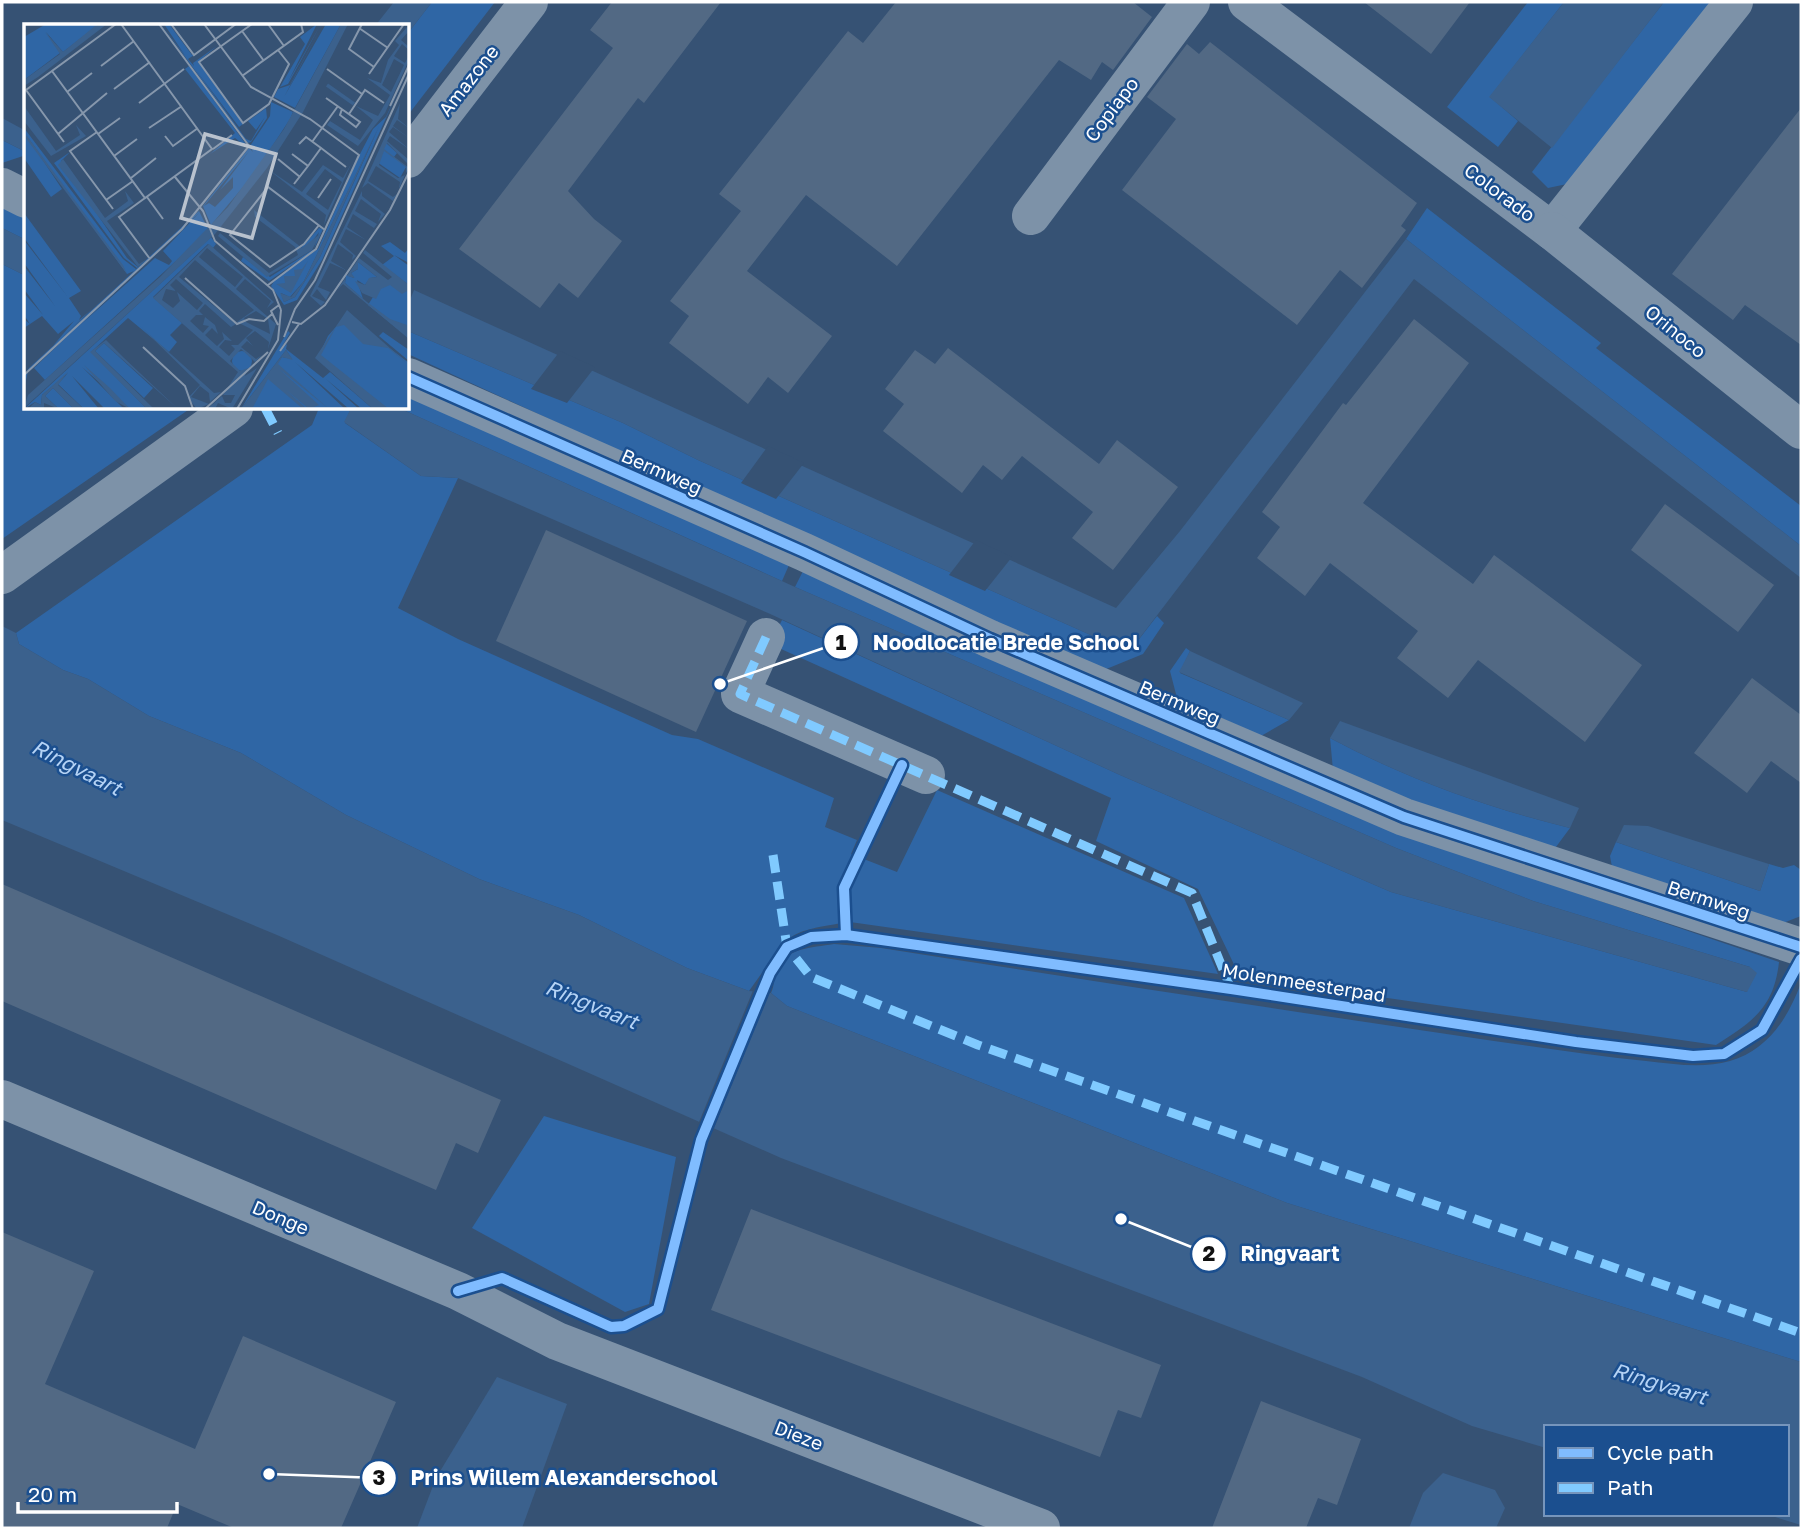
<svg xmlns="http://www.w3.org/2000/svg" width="1803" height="1530" viewBox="0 0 1803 1530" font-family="'Golos Text',sans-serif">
<rect width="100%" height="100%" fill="#365274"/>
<g fill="#2f66a5">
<polygon points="432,2 495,2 408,115 408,33"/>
<polygon points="1528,2 1564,2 1490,97 1518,121 1498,147 1447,107"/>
<polygon points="1664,2 1711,2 1567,184 1548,188 1532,172"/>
<polygon points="2,140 26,152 26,155 2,163"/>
<polygon points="2,200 26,212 26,240 2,228"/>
<polygon points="1427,208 1601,343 1596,348 1801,506 1801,546 1406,239"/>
<polygon points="2,264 26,276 26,408 191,408 2,539"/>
<polygon points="408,331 623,423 698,460 1129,652 1157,616 1164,623 1143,654 1099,672 408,354"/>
<polygon points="408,392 789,565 782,581 399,408 408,408"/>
<path d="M319 408H351L345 423 421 476 458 478 398 608 458 639 672 735 698 739 834 798 825 827 857 840 851 854 897 872 937 790 1184 898 1218 974 850 922C777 932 789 937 749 991L687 968 579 915 479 879 346 815 241 753 149 716 88 679 63 670 19 644 16 633 312 425Z"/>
<path d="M803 571 1401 833 1779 962C1774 1008 1752 1022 1716 1045L1240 977 1198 889 1096 841 1111 798 770 644 782 620 1120 775 1391 892 1747 992 1750 967 1533 901 1396 848 795 587Z"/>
<polygon points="1186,648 1190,651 1180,673 1289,720 1261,736 1177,698 1170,671"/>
<path d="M1330 738C1407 779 1485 807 1570 828L1553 851 1441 814 1333 770Z"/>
<polygon points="1616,842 1760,891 1769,864 1783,868 1794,865 1801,870 1801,916 1783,923 1612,867 1610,856"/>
<path d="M834 944 881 948C1085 980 1289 1011 1494 1041 1544 1048 1595 1056 1646 1061 1674 1064 1702 1069 1730 1061 1768 1050 1788 1018 1801 983V1362L1287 1203 787 1006 771 993C775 985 773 978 776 971 786 947 811 948 834 944Z"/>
<polygon points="544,1116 676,1157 649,1304 625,1312 472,1228"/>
</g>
<g fill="#3b618d">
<polygon points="394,2 432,2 408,33 408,26 375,26"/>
<polygon points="1564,2 1664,2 1552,148 1489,97"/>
<polygon points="2,118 26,131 26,152 2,140"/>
<polygon points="2,228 26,240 26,276 2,264"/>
<polygon points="1406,239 1801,546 1801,578 1414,279 1129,652 698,460 623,423 408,331 408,305 414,290 1116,608 1180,531"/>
<polygon points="351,408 399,408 795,587 1396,848 1533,901 1750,967 1757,973 1747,992 1391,892 1120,775 768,613 458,478 421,476 344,422"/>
<polygon points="2,626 16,633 19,644 63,670 88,679 149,716 241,753 346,815 479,879 579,915 687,968 749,991 771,993 787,1006 1287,1203 1801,1362 1801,1525 1765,1514 1787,1514 1787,1427 1546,1427 1546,1448 1472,1426 1362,1377 781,1158 277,935 2,820"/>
<polygon points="1190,651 1303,703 1289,720 1179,672"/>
<path d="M1340 721 1579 808 1570 828C1485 807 1407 779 1330 738Z"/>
<polygon points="1624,825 1648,826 1769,864 1760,891 1616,842"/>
<polygon points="497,1377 567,1404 522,1528 417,1528 436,1478"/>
<polygon points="1443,1473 1495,1490 1505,1508 1496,1528 1409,1528 1423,1493"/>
</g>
<g fill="#365274">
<polygon points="560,351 595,367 567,403 531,389"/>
<polygon points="768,446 804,463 776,499 741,483"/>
<polygon points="976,540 1012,557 985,591 949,575"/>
<polygon points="754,988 771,989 712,1133 697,1127"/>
</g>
<g fill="#526984">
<polygon points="612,2 721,2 644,103 638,98 568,191 594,219 622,241 578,298 559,283 540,308 459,249 613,48 590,30"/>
<polygon points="896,2 1133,2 1152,17 1113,70 1102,62 1091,80 1059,60 897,266 806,195 747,271 832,336 788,393 768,377 748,404 669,343 689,316 670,301 741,211 719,194 848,31 863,43"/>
<polygon points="1364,2 1470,2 1431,54"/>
<polygon points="1210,42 1417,203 1401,226 1406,230 1362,288 1340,270 1297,325 1122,190 1176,119 1147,97 1187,44 1199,54"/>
<polygon points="1801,108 1801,345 1745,305 1733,320 1672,274"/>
<polygon points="1414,319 1469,363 1363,503 1473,584 1494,555 1642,665 1585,742 1478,660 1448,698 1397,658 1418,631 1330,563 1305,596 1257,558 1280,527 1262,512 1343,403 1346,405"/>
<polygon points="948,348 1099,464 1117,440 1178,487 1113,570 1072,538 1093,512 1022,456 1002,480 983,465 962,493 883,431 904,404 885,389 915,350 935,364"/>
<polygon points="1665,504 1774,585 1738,632 1631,550"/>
<polygon points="546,530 747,621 696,732 496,641"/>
<polygon points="1752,678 1801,715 1801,783 1771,761 1747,793 1694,753"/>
<polygon points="2,884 501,1100 478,1153 456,1143 436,1190 2,1001"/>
<polygon points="751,1209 1161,1365 1141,1418 1118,1410 1100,1457 711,1310"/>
<polygon points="2,1232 94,1271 45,1384 195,1449 243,1336 396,1402 341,1528 234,1528 177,1504 167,1528 2,1528"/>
<polygon points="1261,1401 1361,1439 1337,1505 1318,1498 1306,1528 1212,1528"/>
</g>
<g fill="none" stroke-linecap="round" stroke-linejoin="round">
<g stroke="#7d92a8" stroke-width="38">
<polyline points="1247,2 1552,231 1734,2"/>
<polyline points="408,159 529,2"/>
<polyline points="2,187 26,199"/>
<polyline points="1031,216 1191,2"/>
<polyline points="1552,231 1801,430"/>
<polyline points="408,377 804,552 990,639 1404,817 1801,947"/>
<polyline points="2,575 234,408"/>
<polyline points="766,637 740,694 926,775"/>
<polyline points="2,1099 458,1291 557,1341 1041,1528"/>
</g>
<g stroke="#80caff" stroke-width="9" stroke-dasharray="18 9" stroke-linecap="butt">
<polyline points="265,408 278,433"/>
<polyline points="766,637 740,694 1192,893 1231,989"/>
<polyline points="773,855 787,947 811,977 978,1045 1801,1333"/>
</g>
<defs>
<g id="cycleway">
<polyline points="408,377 804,552 990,639 1404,817 1801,947"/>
<polyline points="846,935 844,888 902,765"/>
<polyline points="458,1291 502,1278 611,1327 624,1326 658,1309 701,1140 770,973 787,947 811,937 846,935 1231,989 1576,1042 1693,1056 1724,1054 1762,1030 1801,959"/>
</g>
</defs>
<use href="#cycleway" stroke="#1b4f8f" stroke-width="15"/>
<use href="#cycleway" stroke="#80bcff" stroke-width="10"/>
</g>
<g text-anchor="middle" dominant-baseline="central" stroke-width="5" stroke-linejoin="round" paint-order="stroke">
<g font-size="19" fill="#fff" stroke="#1b4f8f">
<text transform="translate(468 80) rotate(-52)">Amazone</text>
<text transform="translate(1111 109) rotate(-53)">Copiapo</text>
<text transform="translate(1500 192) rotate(37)">Colorado</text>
<text transform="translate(1676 331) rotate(39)">Orinoco</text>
<text transform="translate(662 471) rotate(24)">Bermweg</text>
<text transform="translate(1180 702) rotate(23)">Bermweg</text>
<text transform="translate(1709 899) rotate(18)">Bermweg</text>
<text transform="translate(1304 982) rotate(9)">Molenmeesterpad</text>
<text transform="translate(281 1217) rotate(23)">Donge</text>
<text transform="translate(799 1435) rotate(21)">Dieze</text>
</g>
<g font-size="21" font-style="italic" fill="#b5d3f5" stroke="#1b4f8f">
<text transform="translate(77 767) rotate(27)">Ringvaart</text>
<text transform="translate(592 1004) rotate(22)">Ringvaart</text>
<text transform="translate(1660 1383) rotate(17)">Ringvaart</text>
</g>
</g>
<g transform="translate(24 24)">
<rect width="385" height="385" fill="#365274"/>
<path d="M22 0H75L39 28 22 8 36 29 0 56V13ZM137 0 162 33 140 0H145L168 31 190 18 164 35 170 42 169 39 193 22 174 38 219 100 215 103 171 45 222 115 227 117 241 93 232 106 224 97 242 84 243 94 227 118 224 119ZM293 0 264 58 297 0 264 60 256 63 281 20 276 13ZM299 0 260 73 302 0H317L271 84 250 73 254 65 266 61ZM165 42 221 119 220 121 211 114 186 130 211 109 161 45ZM385 43 298 236 273 276 260 281 247 262 253 253 294 225 336 130 349 105 362 93ZM354 105 296 233 271 273 260 278 257 269 266 273 280 257ZM247 78 269 88 266 95 230 150 187 201 179 182 225 124 229 128 226 122 246 92ZM226 126 196 166 209 153V164L191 183 185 179 180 182ZM0 104 99 235 112 245 110 247 103 250 2 111 38 165 27 173 0 134ZM362 119 373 129 370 133 382 143 376 154 353 138ZM46 128 37 137 103 234 114 243 123 233 113 244 100 234 30 139ZM175 187 184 205 174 217 21 356 10 344 52 304 4 347 0 365V352L5 344ZM176 188 139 227 148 237 145 241 131 234 54 303ZM0 189 57 267 45 274 57 292 55 296 67 286 28 323 50 297 34 310 18 292 0 304V295L6 300 0 291V269L19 291 0 265V242L31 282 0 239V216L43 272 0 214ZM295 204 299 205 289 227 245 257 217 237 219 233 246 253 290 225 295 208 284 223 277 224ZM187 213 192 220 189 224 184 220 129 273 158 299 146 311 153 318 145 328 104 294 67 328 123 385H106L58 343 100 385H81L48 352 75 385H60L34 360 44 349 18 371 17 381 11 378 0 385ZM366 218 381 229 385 224V239L370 231 385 242V261L358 241 370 232 357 222ZM334 238 353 253 346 254 341 261 333 256 339 275 321 259 322 251 330 254 327 249 334 245ZM365 259 385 262V314L344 281 354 265ZM322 291 385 339V385H353L295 331 304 312ZM264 307 266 309 256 326 263 320 262 325 299 354 306 348 349 385H338L302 355 335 385H325L271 338 321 385H219L258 333 268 335 262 326 217 385ZM359 308 385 326V337L355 312ZM80 319 129 364 120 374 71 327ZM208 337a10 10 0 1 1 20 0a10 10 0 1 1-20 0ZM29 364 50 385H35L21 372Z" fill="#2f66a5" fill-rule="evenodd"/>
<path d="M83 0 14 53 0 62V56L36 30 21 8 39 28 71 2ZM317 0H324L279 88 243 144 191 210 0 384 4 371 137 252 204 183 260 105ZM383 3 385 7 377 16 385 23V26L378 20 370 32 381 39 385 31V36L361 89 334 122 303 101 306 97 336 116 349 96 332 82 354 92 366 71 343 54 357 59 364 36 375 21 371 17ZM370 35 380 41 367 68 358 61ZM376 79 374 95 385 104 373 96 369 102 385 114 369 103 365 108 385 125 366 112 363 117 385 136V141L363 119 360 125 385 144 382 149V143L360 127 355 141 374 154 381 151 375 165 376 158 352 142 344 157 369 173 373 170 369 177 344 159 338 164ZM0 82 32 127 56 111 52 101 62 112 27 132 0 97ZM355 102 296 233 271 273 260 278 256 269 267 273 280 257ZM3 112 99 241 103 250 1 113ZM39 135 81 194 104 177 101 167 110 179 83 197 115 240 123 235 114 243 34 141ZM327 140 300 201 302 191 245 146 278 168 299 141 319 154ZM301 145 318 158 304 186 282 170ZM338 167V172L361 190 354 198 357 190 337 175 331 187 353 200 350 204 329 190 323 203 342 216 322 205 316 218 332 232 328 236 329 231 314 220 307 237 322 246 306 239 294 263 306 268 302 276 293 265 288 272 301 278 297 282 286 272ZM230 186 278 224 297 209 288 226 243 253 194 212 196 209 245 249 274 231 271 223 231 193ZM185 220 250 278 243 284 247 277 221 255 212 265 252 300 244 325 245 318 231 307 222 314 229 322 223 317 217 323 232 335 238 331 231 338 217 325 206 337 216 347 224 344 221 352 233 344 208 385 194 379 191 385H183L198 372 201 379H207L211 371H199L214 348 129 274ZM183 224 219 253 211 263 175 233ZM171 236 230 286 213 298 229 306 214 321H207L211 325 205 332 195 323 201 316 208 317 198 308 200 315 193 322 181 311 188 304 194 310 191 301 181 293 179 301 185 302 179 309 166 297 172 291H179L175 287 181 280 207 303 212 300 155 253ZM152 255 179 279 173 286 153 268 156 277 149 284 138 276 142 265 152 267 146 261ZM232 287 244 295 246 310 222 298 220 294ZM341 226 385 261V266L378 270 366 261 357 265 352 275 338 269 331 257 341 261 345 254 353 253 334 238V245L327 249 331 254 323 252 335 234 364 256 368 253 339 229ZM284 237 267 269 252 260 261 259 260 252H271L270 246 278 245ZM322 253 321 259 343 278 366 295 383 301 385 315 319 260 314 265ZM323 286 385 341 364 324 339 320 320 301 312 303 297 331 365 385H349L291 334ZM116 302 190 369 197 368 186 378 185 369 176 362 167 373 185 380 173 385 164 374 176 361ZM82 316 99 333 154 385 80 319 71 327 130 385H123L66 328ZM262 326 269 336 258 333 254 340 305 385 254 344 295 381 285 385 261 365 283 385H279L244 355 228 385H217ZM60 341 86 364 106 385 91 377ZM44 348 34 361 60 385H50L29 364 21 372 35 385 20 379V385H4L11 378 17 381 18 371Z" fill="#3b618d" fill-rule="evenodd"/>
<path fill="none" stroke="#3b618d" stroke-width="3.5" d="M303 61 330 80"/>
<path fill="none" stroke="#8697ac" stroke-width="2" d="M92 0 28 47 121 174 188 125 97 0M147 0 170 31 212 0M180 0 227 63 286 95 335 131 292 225 244 261M228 0 175 38 219 99 245 80 265 40 254 26M244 0 260 22M338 0 325 25 350 43M335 4 364 24M218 7 240 37M77 42 110 17M303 45 338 70M28 47 2 66 40 118M345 50 380 0M218 52 279 8 277 0M90 65 126 38M43 68 68 49M302 74 336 98 332 103 316 91 318 85M115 79 160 45M366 82 385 41M325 90 341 66 360 79M125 104 158 82M73 108 46 127 89 185M34 110 83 69M74 110 96 94M141 112 149 122 174 104M288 118 314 82M275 120 282 113 297 124 284 142M297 124 322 143M189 125 208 111M268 130 284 142 270 160M90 132 113 115M254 135 276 153M151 153 179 187 191 217 249 266 257 286M107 154 132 134M123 173 139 195M121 174 95 193 126 235M294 174 307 155M82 176 109 157M295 201 280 220 246 243 206 211 244 163 301 206M161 254 213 300 225 295 240 297 248 290M268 298 277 300 301 281 366 186 385 148M254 301 247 287 255 281M260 313 271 285 291 256 385 50M119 323 161 362 169 385M256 327 275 300M0 351 158 205 225 122 135 0M181 385 244 328M213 385 254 316 257 286"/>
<path fill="#b9c2ce" fill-opacity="0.15" stroke="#b9c2ce" stroke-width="3.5" d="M181 110 252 130 228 214 157 194Z"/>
<rect width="385" height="385" fill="none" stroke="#fff" stroke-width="3.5"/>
</g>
<path fill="none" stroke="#fff" stroke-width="2.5" d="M720 684L841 642M1121 1219L1209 1254M269 1474L379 1478"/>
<g fill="#fff" stroke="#1b4f8f" stroke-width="2.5">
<circle cx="720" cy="684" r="7"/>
<circle cx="1121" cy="1219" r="7"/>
<circle cx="269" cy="1474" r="7"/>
<circle cx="841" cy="642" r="18"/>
<circle cx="1209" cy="1254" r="18"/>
<circle cx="379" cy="1478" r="18"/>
</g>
<g font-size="21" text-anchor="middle" font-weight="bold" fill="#111">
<text x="841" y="650">1</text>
<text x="1209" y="1261">2</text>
<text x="379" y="1485">3</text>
</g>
<g font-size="21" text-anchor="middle" font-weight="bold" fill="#fff" stroke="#1b4f8f" stroke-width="5" stroke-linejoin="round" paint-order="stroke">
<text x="1006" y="650">Noodlocatie Brede School</text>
<text x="1290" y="1261">Ringvaart</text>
<text x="564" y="1485">Prins Willem Alexanderschool</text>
</g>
<rect width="1803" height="1530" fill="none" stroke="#ffffff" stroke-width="7"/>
<rect x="1544" y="1425" width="245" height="91" fill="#1b4f8f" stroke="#7695bc" stroke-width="2"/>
<rect x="1558" y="1448" width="35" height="10" fill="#80bcff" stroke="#7695bc" stroke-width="2"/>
<text x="1607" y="1460" font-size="21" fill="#ffffff">Cycle path</text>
<rect x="1558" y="1483" width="35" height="10" fill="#80caff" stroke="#7695bc" stroke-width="2"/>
<text x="1607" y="1495" font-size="21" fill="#ffffff">Path</text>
<path d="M18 1502v10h159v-10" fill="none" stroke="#ffffff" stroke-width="3.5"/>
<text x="28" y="1502" font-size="21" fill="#ffffff" stroke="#1b4f8f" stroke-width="5" paint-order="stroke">20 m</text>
</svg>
